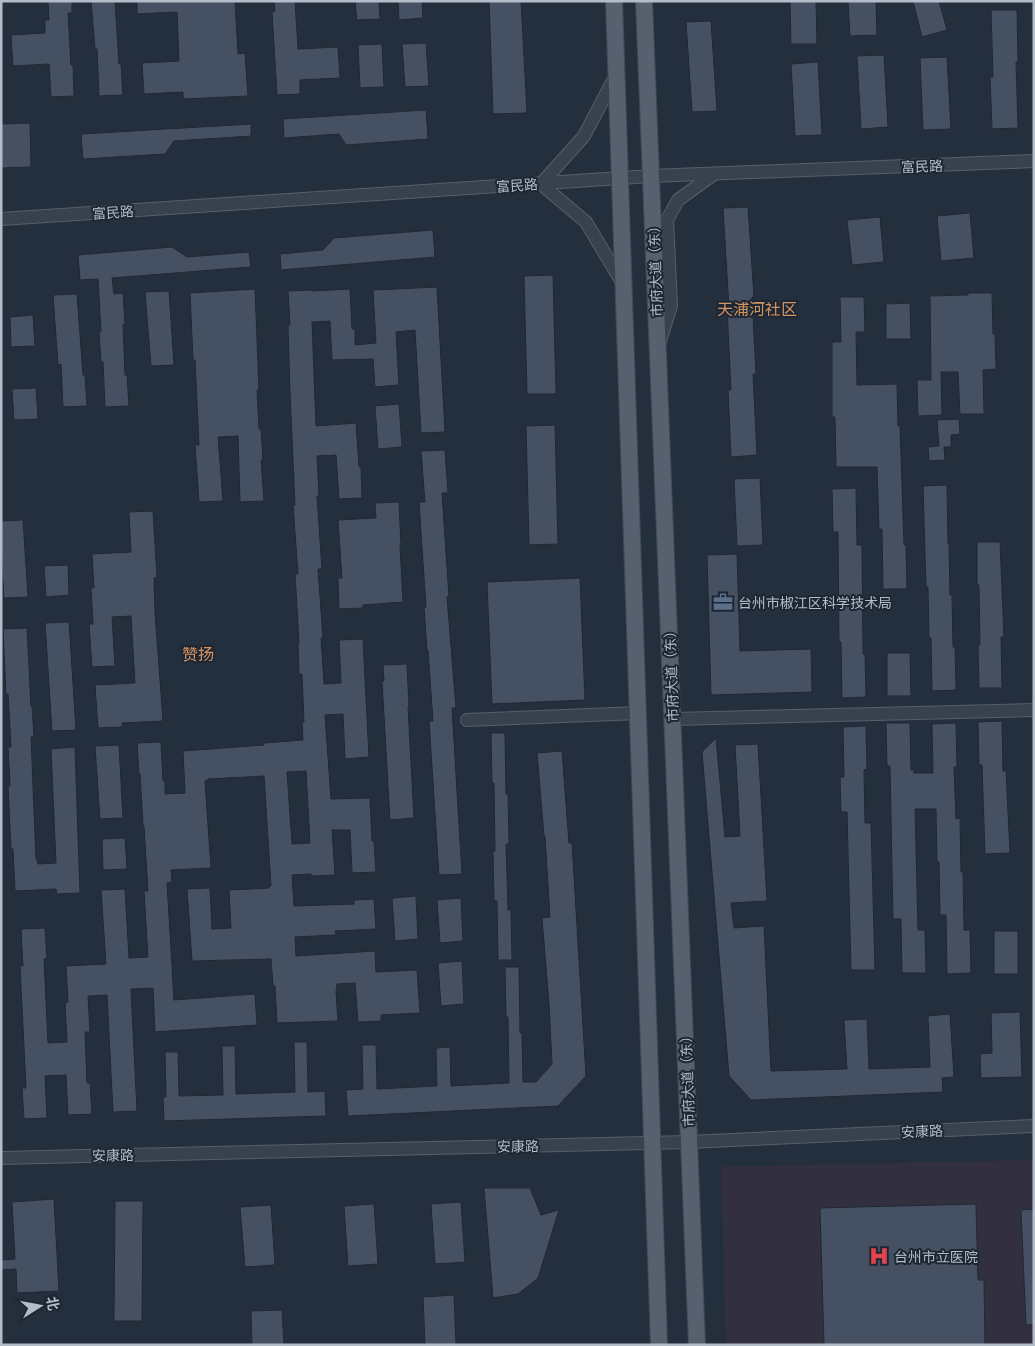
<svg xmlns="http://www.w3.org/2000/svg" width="1035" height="1346" viewBox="0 0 1035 1346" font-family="Manrope,'Noto Sans SC',sans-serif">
<rect width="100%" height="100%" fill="#242f3e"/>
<polygon fill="#32303f" points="1034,1160 1034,1345 726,1345 721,1167"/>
<g fill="#455162" stroke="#1f2835" fill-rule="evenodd">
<polygon points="48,1 72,1 72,13 68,13 71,65 73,65 74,96 51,97 49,64 13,66 11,35 45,33 45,20 49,20"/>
<polygon points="91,1 115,1 119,64 121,64 123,95 99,96 97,49 95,49"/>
<polygon points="137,1 235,1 238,54 245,53 248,96 183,99 183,92 144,94 142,63 179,61 177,12 137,14"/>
<polygon points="274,1 295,1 298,49 338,47 340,78 300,80 300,94 277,95 272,12 275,11"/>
<polygon points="355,1 379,1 380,19 357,20"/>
<polygon points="398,1 422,1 423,18 399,20"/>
<polygon points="489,1 521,1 527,113 493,114"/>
<polygon points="790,1 816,1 817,44 791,44"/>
<polygon points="848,1 876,1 877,35 850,36"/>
<polygon points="913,1 939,1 947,30 922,37"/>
<polygon points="991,10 1017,10 1018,62 1016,62 1018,128 992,129 990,77 993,77"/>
<polygon points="711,21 717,111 692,112 686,22"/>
<polygon points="426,43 429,86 405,87 402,44"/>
<polygon points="382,44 384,87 360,88 358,45"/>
<polygon points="884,55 888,127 861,129 857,56"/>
<polygon points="947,57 951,129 923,130 920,58"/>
<polygon points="818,62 822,135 795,136 791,64"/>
<polygon points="426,110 428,139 346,145 339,134 284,138 283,119"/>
<polygon points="30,123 31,167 1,168 1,124"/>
<polygon points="251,124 251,136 174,141 165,154 83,159 81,134"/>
<polygon points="748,207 754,297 752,297 756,374 753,374 757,455 731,457 728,390 731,390 727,308 729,308 723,208"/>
<polygon points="970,213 974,258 941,261 937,216"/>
<polygon points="880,217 884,262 852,265 847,220"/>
<polygon points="433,230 435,257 281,270 280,254 323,250 334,238"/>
<polygon points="172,247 187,257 249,252 251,267 112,278 114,294 123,293 125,325 123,325 125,375 127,375 129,406 105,407 103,362 101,362 99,331 101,331 98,279 80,280 78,255"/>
<polygon points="553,275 556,394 527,394 524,276"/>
<path d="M437 287 445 432 421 433 415 330 396 332 399 385 375 387 373 359 332 360 330 321 312 322 316 426 356 423 359 467H361L362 498 339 499 336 455 317 456 319 496H317L322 569H318L323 638H321L324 684 341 683 339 640 363 639 369 757 345 759 343 714 325 715 331 799 370 798 372 841H374L376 872 352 873 350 830H332L335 875 311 876V874L292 875 294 906 354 904V900L374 899 376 929 335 931 336 935 295 937 296 956 375 951 376 972 417 970 420 1013 381 1015V1021L358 1022 355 983 337 984 336 992 338 1021 277 1023 275 986H273L271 959 192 961 187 889 210 888 212 929 231 928 229 890 269 888V886H271L264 776 208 779V780L205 781 211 868 171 870 172 882 167 883 174 1000 255 994 257 1025 155 1032 153 988 131 989 137 1111 113 1112 107 995 88 996 90 1032H85L87 1083H90L92 1114 68 1115 66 1075 45 1076 47 1118 24 1119 22 1088H26L20 966H23L21 929 45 928 47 959H44L48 1043 67 1042 65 1003 68 1002 66 966 106 964 101 890 125 889 129 958 148 957 144 891H148L144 826H143L140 774H139L137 743 161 742 163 781H165V794L185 793 183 751 264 745V743L303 740 302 722H304L302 674H299L298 643H299L295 574H298L293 505H295L290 393 288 325H290L288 291 312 290V291L350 289 352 329H355V345L376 343 373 290ZM306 771 310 843 292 844 287 772Z"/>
<polygon points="255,289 259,390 257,390 259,429 261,429 263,460 261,460 264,501 240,502 238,436 218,437 223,501 199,502 195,445 199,445 195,360 193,360 190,293"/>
<polygon points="169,291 174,365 151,366 145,292"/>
<polygon points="968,293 992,293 993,334 995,334 996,369 983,370 984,414 960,414 958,372 941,372 942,415 918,416 917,380 931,380 930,296 968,295"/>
<polygon points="77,294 83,375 85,375 87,406 63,407 61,364 58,365 53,295"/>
<polygon points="840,297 864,297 865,332 856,332 857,385 897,384 898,426 900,425 904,545 906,545 907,589 883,589 882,529 879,529 877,467 836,467 835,417 832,417 832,342 841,342"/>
<polygon points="910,303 911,339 886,339 886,304"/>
<polygon points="33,315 35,346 11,347 10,317"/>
<polygon points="36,388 38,419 14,420 12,389"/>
<polygon points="399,404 402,447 378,449 375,406"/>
<polygon points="959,419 960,434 951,435 951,447 944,447 945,460 929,461 928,447 939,446 937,420"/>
<polygon points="555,425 558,544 529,545 526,426"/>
<polygon points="445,450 448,493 442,493 449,597 447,597 456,708 452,708 462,874 439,875 429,721 433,721 428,650 427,650 424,607 426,607 419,502 425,502 421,451"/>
<polygon points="760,478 763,545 737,546 734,479"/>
<polygon points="947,485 948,544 949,544 950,595 952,595 953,647 955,647 956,690 932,691 931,638 929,638 928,587 926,587 923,486"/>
<polygon points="856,488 857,545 862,545 863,654 865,654 866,697 842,698 841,642 839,642 838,532 833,532 832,489"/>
<polygon points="399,502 401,545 400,545 403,602 363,605 363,608 339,609 338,578 342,578 338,520 376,518 375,503"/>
<polygon points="153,511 157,577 154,578 155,613 163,721 122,723 122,727 98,728 95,685 135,683 131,616 112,617 115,666 92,667 89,624 93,624 91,588 94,588 92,554 131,552 129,512"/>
<polygon points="23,520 28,597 4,598 1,550 1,521"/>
<polygon points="977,542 1000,542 1004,637 1001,637 1002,688 979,688 978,645 980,645 979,585 977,585"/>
<polygon points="737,554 740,651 811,649 812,692 711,695 707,555"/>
<polygon points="68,565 69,595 46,597 44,566"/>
<polygon points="580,578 585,700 492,704 487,582"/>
<polygon points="69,622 76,730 52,731 45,623"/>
<polygon points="27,628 31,706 32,706 34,737 31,737 36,859 37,859 38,864 56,863 51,749 75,747 80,893 57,894 56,889 15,891 13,849 11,849 8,786 10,786 8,747 11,747 8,694 6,695 3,629"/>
<polygon points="887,653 910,653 911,696 887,696"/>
<polygon points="407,664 409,707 408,707 414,818 390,820 382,681 384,681 383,665"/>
<polygon points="1002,721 1003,771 1006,771 1010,853 985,854 982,765 979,765 978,722"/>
<polygon points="886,723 910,723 911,770 914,770 914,773 933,773 932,724 956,723 957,767 954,767 956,819 960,818 961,872 963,872 964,930 970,930 971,973 947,974 946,915 940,915 939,862 937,862 936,809 915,809 918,930 925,930 926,973 902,973 901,919 893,919 890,766 887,766"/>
<polygon points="866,726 867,769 864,770 865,823 871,823 875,970 851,970 847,812 841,812 840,777 844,777 843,727"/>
<polygon points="491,733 505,733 506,794 508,794 509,844 506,844 508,910 511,910 512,960 498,960 497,901 494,901 493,851 495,851 494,783 492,783"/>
<polygon points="716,738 725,837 740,836 735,745 758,744 767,901 731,903 734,928 764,926 771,1071 847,1069 844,1020 867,1019 869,1069 930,1067 928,1016 950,1014 954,1077 942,1078 943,1092 751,1100 729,1076 702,752"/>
<polygon points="119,745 123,818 100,819 95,746"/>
<polygon points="562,751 569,843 572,843 586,1076 558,1106 348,1116 346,1090 363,1089 362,1045 376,1045 377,1089 437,1086 436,1048 450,1047 451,1086 509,1083 508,1017 506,1017 505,967 519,967 520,1033 522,1033 523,1082 536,1082 552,1064 549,1004 542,918 550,917 545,836 544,836 537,753"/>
<polygon points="125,838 127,869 103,870 102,839"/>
<polygon points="416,896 418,939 395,941 392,898"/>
<polygon points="461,898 463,941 440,943 437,900"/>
<rect x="994" y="931" width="24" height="43"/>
<polygon points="462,961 464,1004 441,1006 438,963"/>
<polygon points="1020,1012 1022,1077 981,1078 980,1054 992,1053 991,1013"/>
<polygon points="294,1042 307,1042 308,1092 325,1091 326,1116 164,1121 163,1097 166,1097 165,1052 178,1052 179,1096 223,1095 222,1046 235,1046 236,1094 295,1092"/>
<polygon points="484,1188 530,1188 541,1215 559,1210 538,1278 518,1294 493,1298"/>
<polygon points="54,1199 59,1291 17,1293 16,1269 1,1270 1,1260 15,1259 12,1202"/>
<polygon points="115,1201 143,1201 142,1321 114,1321"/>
<polygon points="461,1202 465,1262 435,1264 431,1204"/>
<polygon points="374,1204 378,1264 348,1266 344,1206"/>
<polygon points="976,1204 978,1280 984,1280 985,1345 824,1345 820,1208"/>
<polygon points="271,1205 275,1265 245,1267 240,1207"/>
<polygon points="1034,1209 1034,1325 1026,1325 1021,1210"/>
<polygon points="454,1295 456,1345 425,1345 423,1297"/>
<polygon points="282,1310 284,1345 252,1345 251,1311"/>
</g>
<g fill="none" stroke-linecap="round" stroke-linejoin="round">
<defs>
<g id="minor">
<polyline points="616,75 584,136 541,184 586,222 623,284"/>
<polyline points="1,219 651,176 1034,161"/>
<polyline points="660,341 671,306 667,220 678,200 714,174"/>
<polyline points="672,719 1034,710"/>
<polyline points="467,720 639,713"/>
<polyline points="1,1158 689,1142 1034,1126"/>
</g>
<g id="major">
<polyline points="614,1 659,1345"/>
<polyline points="644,1 697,1345"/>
</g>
</defs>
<use href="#minor" stroke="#565f6c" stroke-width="14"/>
<use href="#major" stroke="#414a57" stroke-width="18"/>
<use href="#minor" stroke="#38414e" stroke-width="12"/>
<use href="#major" stroke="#56606e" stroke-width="16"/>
</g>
<defs>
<symbol id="office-bare" viewBox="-9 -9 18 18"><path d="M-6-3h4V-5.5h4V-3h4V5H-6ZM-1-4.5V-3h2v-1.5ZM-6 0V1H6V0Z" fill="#5c6f8a" stroke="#1d2633" stroke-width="2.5" paint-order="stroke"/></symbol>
<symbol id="hospital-bare" viewBox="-9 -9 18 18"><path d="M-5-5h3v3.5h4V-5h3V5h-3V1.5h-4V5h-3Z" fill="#e0444e" stroke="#1d2633" stroke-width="2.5" paint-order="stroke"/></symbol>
</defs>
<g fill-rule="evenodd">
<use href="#office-bare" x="709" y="588" width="28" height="28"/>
<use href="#hospital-bare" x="865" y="1242" width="28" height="28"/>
</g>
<g text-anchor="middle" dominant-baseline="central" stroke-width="4" stroke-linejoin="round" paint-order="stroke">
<g font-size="14" fill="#b4bcc9" stroke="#1d2633">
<text transform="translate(922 166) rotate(-2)">富民路</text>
<text transform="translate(517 185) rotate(-4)">富民路</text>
<text transform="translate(113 212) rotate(-4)">富民路</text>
<text transform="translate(655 268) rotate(-92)">市府大道（东）</text>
<text transform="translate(671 673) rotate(-92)">市府大道（东）</text>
<text transform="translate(687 1078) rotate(-92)">市府大道（东）</text>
<text transform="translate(922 1131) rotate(-3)">安康路</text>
<text transform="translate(518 1146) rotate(-1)">安康路</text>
<text transform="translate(113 1155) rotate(-1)">安康路</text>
</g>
<g font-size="14" fill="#b4bcc9" stroke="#1d2633" text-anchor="start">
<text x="738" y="602">台州市椒江区科学技术局</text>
<text x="894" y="1256">台州市立医院</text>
</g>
<g font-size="16" fill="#d59563" stroke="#1d2633">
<text x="757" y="309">天浦河社区</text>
<text x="198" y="654">赞扬</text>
</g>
</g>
<rect width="1035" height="1346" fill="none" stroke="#b4bcc9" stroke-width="5"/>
<g transform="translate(40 1306) rotate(79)" stroke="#1d2633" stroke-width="4" paint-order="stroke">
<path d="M0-4L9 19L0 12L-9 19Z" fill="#b4bcc9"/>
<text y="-8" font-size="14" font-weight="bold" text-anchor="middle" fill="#b4bcc9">北</text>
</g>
</svg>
